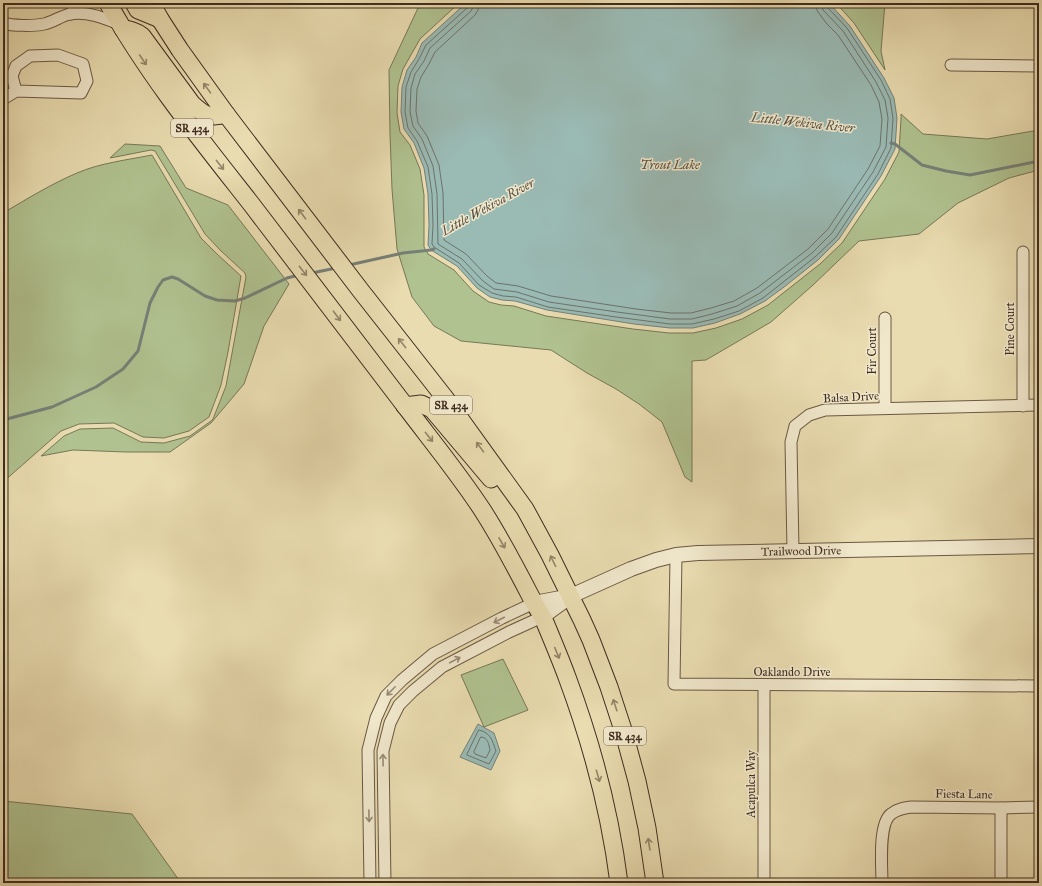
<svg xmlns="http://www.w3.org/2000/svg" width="1042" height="886" viewBox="0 0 1042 886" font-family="'IM FELL Great Primer',serif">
<rect width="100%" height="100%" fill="#e9dcb0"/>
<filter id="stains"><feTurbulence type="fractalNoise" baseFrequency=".005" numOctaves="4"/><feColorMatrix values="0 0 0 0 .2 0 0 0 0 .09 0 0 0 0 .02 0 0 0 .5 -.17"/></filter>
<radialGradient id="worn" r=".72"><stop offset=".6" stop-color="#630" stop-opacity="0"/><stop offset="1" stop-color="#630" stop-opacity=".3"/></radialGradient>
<g fill="#b0c290" stroke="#787758">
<polygon points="422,3 459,3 420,39 403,69 398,86 397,113 400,132 410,145 420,169 424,195 424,247 428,254 454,270 473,291 489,302 501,305 514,306 546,316 633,329 669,333 693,333 716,328 742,319 768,305 820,264 842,243 885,179 899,152 901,119 901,114 923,134 987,139 1039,130 1039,170 1009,178 958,203 919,234 859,241 813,285 771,322 706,360 692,361 692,482 685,477 662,422 639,404 616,389 587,373 551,350 461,341 434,326 412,297 397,249 392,189 390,134 389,70 418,8"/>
<polygon points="836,3 885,3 881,51 885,70 854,23"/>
<polygon points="125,144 160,146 186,188 228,205 289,284 264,326 244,384 211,423 170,452 126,452 73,450 41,456 64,436 80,429 113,428 141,442 164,443 190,436 211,421 213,419 226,386 246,277 245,273 220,250 205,234 155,151 151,150 110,158"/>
<path d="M152 155 201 238 217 254 241 276 228 352 221 385 209 417 189 431 164 438 143 437 114 423 79 424 61 431 3 482V213C27 199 51 184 77 173 100 163 127 160 152 155Z"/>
<polygon points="503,659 528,710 484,727 461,675"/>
<polygon points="3,801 132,814 181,883 3,883"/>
</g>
<g fill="#9abab4" stroke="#768178">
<polygon points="466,3 829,3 850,26 884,78 894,98 897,118 895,149 881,176 839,239 818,260 784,287 765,301 740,314 715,323 693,328 670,328 634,324 547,310 515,301 502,300 490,297 477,288 457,266 431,250 428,245 429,225 428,194 424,168 414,143 404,129 401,112 402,87 407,70 416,57 422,43"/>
<polygon points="478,724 494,733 500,751 491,770 460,757"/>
</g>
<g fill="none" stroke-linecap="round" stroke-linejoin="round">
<g stroke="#6c736a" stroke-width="1">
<polyline points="468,3 467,8 426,45 419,59 411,72 406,87 405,112 408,128 417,141 428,167 432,194 433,225 432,244 434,247 459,263 479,285 492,293 503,296 516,297 548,307 616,317 670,324 692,324 714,319 739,311 763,298 815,257 836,237 878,174 891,148 893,118 890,99 881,80 847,28 827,7 827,3"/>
<polyline points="473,3 473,7 471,11 430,48 424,61 415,74 411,88 410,112 413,126 422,139 433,166 437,194 438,244 462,259 483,281 494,289 517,292 549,302 617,312 670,319 692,319 712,314 737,306 760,293 812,253 832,233 873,172 886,147 888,118 885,100 876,82 858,54 843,31 823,10 821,3"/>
<polyline points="479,3 478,10 475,15 435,52 429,64 421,77 417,89 416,111 418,123 427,136 439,165 443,193 444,240 466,254 487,276 496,283 518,286 551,296 636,309 671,313 691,313 711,308 734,301 757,288 808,249 828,229 868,169 880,146 882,119 879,102 871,85 838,35 827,24 818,12 816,8 815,3"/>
<path d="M479 730C491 733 492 740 496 751L489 764 467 755Z"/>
<path d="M481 737C488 737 489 745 490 750L486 758 475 754 474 752Z"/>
</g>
<g stroke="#768178" stroke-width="3">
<polyline points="891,143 895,144 922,165 946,171 970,175 1039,161"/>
<polyline points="349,265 403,253 431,250 434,249"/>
<polyline points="312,273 336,268"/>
<polyline points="3,420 52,407 96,387 123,369 138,351 150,303 158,287 163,280 172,277 178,279 205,296 217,300 235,301 245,298 287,278 299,275"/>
</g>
<defs>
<g id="minor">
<polyline points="71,14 78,3"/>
<path d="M3 23C12 26 34 26 44 24 53 22 61 16 70 14 87 11 104 18 119 24"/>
<polyline points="951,65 1039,66"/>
<polyline points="3,99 16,91 81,93 87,81 83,64 58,55 30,56 16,66 12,76 16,91"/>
<polyline points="885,318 885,408"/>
<polyline points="1023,406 1023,252"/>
<polyline points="793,551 791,442 795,426 809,415 825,410 1039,405"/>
<polyline points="676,555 674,684 1039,686"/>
<polyline points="370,883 368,750 376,718 386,696 402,680 433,654 502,618 534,603"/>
<polyline points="385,883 383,751 390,723 399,705 413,691 442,667 509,632 542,617"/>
<polyline points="764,883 764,685"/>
<path d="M882 883C882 867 878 824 891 814 897 809 904 808 911 807L1001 808 1039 807"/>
<polyline points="1001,883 1001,808"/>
</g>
<g id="tertiary">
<polyline points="534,603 566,597"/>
<polyline points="542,617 571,596 631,569 656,560 676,555 698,553 1039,546"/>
</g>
<g id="primary">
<path d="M108 3C148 75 201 140 252 205 303 271 353 337 403 403 430 439 459 474 483 511 501 539 516 568 531 597 535 605 540 612 544 620 552 639 560 658 567 677 592 744 610 812 619 883"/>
<polyline points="134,3 138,10 160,19"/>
<polyline points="151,3 160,19 180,50 226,114 361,291 445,398 525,509 550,555 582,620 591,640 609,687 624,733 637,781 647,828 655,883"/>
<path d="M123 29C130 30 136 31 142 36L192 104C204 115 210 119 226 114"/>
<polyline points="405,406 421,404 432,409 491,479"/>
</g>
</defs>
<use href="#minor" stroke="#6a5843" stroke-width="13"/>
<use href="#tertiary" stroke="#6a5843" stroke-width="16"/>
<use href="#primary" stroke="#3f2c1f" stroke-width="19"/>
<use href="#minor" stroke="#f1e8cc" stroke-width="11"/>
<use href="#tertiary" stroke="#f1e8cc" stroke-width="14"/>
<use href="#primary" stroke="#e9dcb0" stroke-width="17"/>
</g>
<defs><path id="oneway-shaft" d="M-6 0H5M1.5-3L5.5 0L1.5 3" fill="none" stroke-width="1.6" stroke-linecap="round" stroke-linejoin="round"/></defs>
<g stroke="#948468">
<use href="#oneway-shaft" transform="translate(143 60) rotate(56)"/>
<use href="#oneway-shaft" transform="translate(207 88) rotate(-126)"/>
<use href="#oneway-shaft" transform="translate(220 165) rotate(52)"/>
<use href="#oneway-shaft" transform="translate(302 214) rotate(-127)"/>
<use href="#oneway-shaft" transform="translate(303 271) rotate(52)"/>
<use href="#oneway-shaft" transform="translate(337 316) rotate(53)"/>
<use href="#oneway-shaft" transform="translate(402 343) rotate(-128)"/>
<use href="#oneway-shaft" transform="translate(429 437) rotate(52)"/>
<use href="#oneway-shaft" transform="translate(480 447) rotate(-126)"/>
<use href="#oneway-shaft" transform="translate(502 543) rotate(60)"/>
<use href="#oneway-shaft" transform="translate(553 561) rotate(-116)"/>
<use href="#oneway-shaft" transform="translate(557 653) rotate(68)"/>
<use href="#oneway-shaft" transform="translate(615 705) rotate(-108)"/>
<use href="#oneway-shaft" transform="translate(598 776) rotate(74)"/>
<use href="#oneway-shaft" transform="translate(649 844) rotate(-99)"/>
</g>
<g stroke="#988a76">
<use href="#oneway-shaft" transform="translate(499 620) rotate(153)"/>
<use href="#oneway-shaft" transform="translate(455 660) rotate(-28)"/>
<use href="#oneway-shaft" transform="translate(391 691) rotate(135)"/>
<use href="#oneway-shaft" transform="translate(383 760) rotate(-91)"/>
<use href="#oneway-shaft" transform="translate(369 816) rotate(89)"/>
</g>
<g text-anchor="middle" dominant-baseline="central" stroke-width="3" stroke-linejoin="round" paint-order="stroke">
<g fill="#f1e8cc" stroke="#746453" stroke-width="1">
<rect x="171" y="119" width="42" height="18" rx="3"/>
<rect x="430" y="396" width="42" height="18" rx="3"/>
<rect x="604" y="727" width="42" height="18" rx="3"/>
</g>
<g font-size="11" font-weight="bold" fill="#3f2c1f">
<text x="192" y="128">SR 434</text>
<text x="451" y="405">SR 434</text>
<text x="625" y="736">SR 434</text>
</g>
<g font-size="12" fill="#3f2c1f" stroke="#f1e8cc">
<text transform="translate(1010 329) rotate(-90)">Pine Court</text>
<text transform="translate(872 351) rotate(-90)">Fir Court</text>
<text transform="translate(851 397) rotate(-3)">Balsa Drive</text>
<text transform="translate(801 551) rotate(-1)">Trailwood Drive</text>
<text x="792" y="672">Oaklando Drive</text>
<text transform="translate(751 784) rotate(-90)">Acapulca Way</text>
<text transform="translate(964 794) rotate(1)">Fiesta Lane</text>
</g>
<g font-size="13" font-style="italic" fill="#565044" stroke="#f1e8cc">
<text transform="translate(803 123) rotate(6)">Little Wekiva River</text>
<text x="670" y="165">Trout Lake</text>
<text transform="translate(488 207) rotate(-29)">Little Wekiva River</text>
</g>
</g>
<rect width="1042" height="886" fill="none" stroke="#e9dcb0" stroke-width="16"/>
<rect x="4" y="4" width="1034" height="878" fill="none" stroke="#3f2c1f" stroke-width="2"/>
<rect x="8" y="8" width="1026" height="870" fill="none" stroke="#3f2c1f"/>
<rect width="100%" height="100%" filter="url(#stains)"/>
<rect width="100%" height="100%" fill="url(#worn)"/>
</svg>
